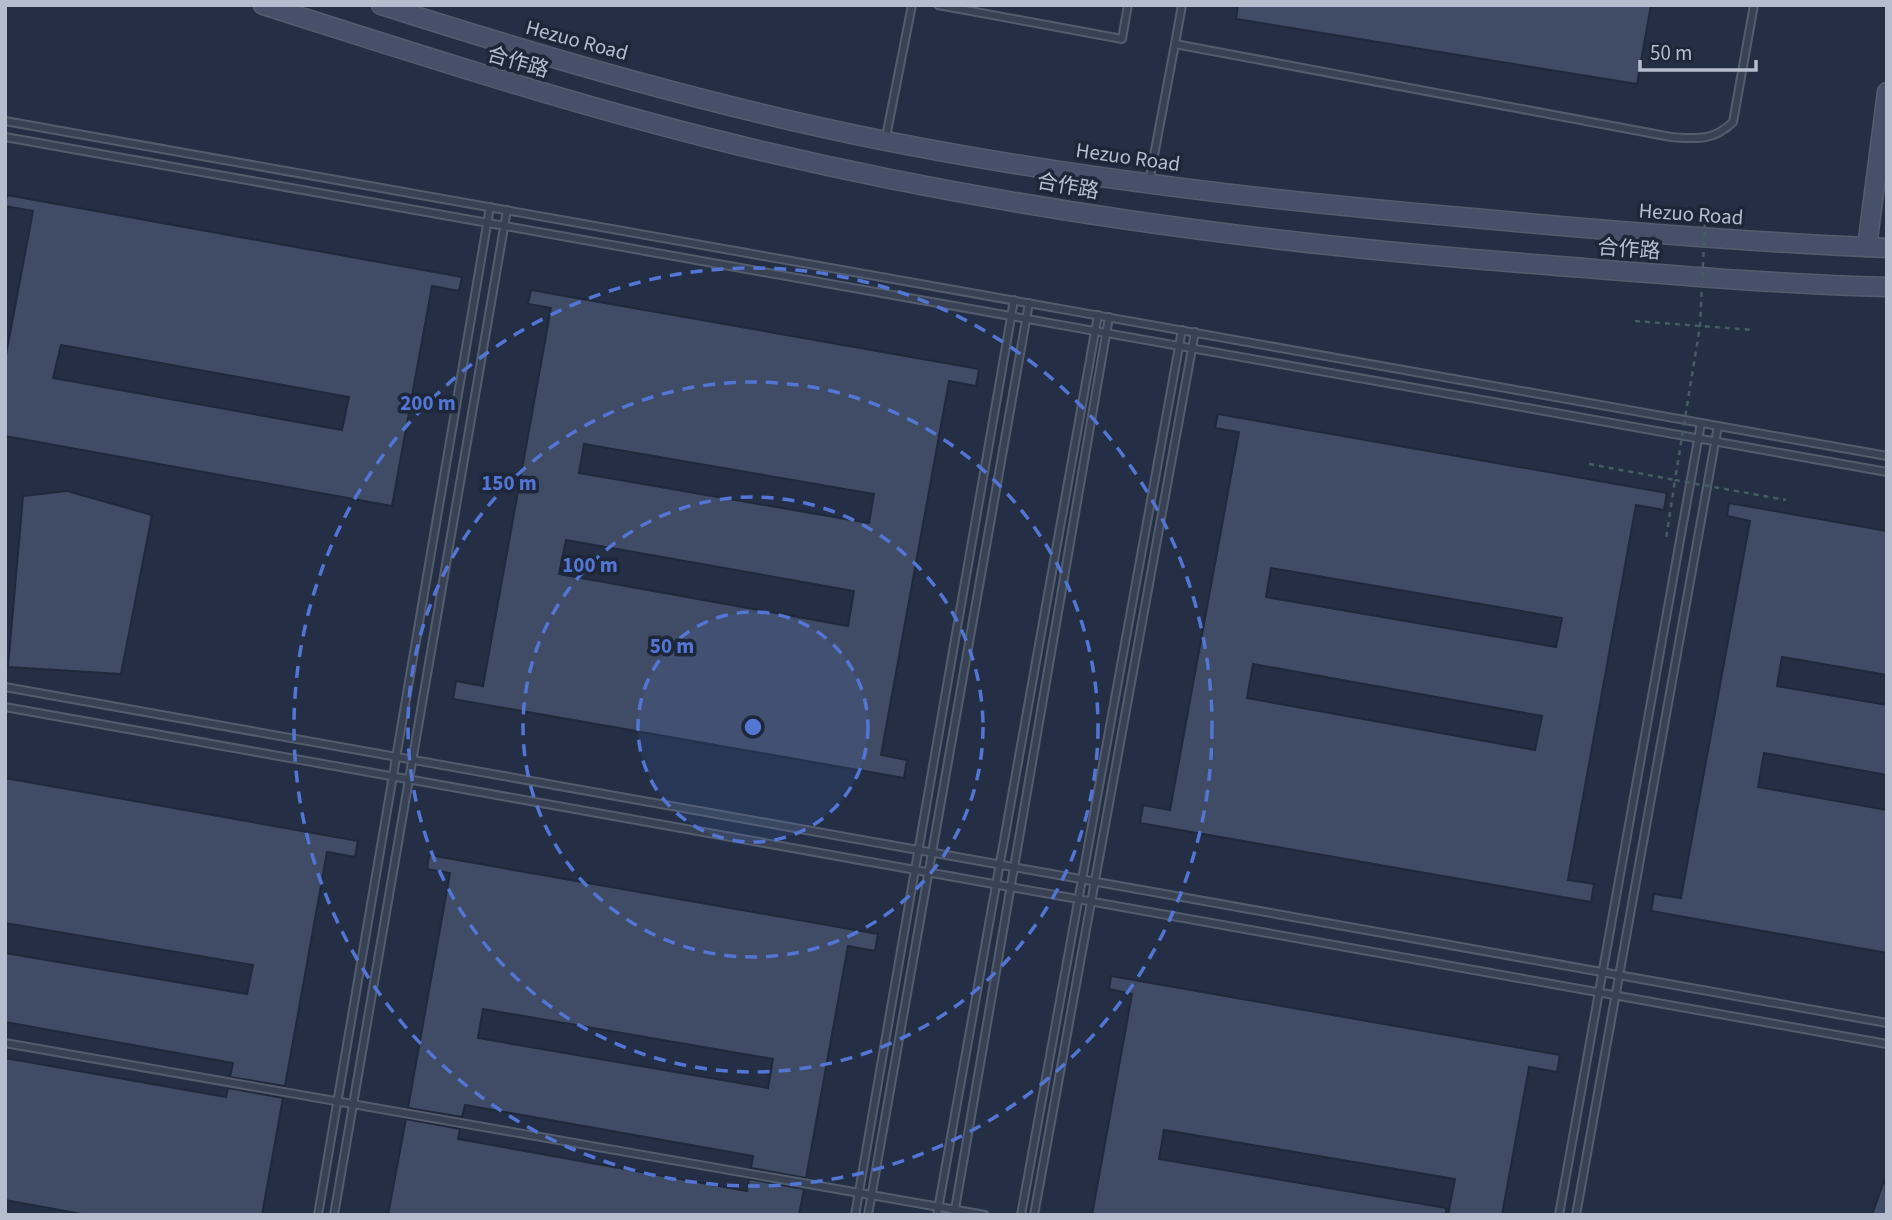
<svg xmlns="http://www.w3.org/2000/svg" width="1892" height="1220" viewBox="0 0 1892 1220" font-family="'Source Sans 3','Noto Sans SC',sans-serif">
<rect width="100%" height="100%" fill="#242f45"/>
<g fill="#404c65" stroke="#1f293b" stroke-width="2" fill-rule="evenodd">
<polygon points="1238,5 1651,5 1637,84 1236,19"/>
<path d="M7 195 462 277 459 291 432 286 392 506 5 436V360L33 211 5 206ZM61 345 349 397 342 430 53 378Z"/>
<path d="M531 290 979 369 976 386 949 381 881 755 907 760 904 778 453 699 456 681 483 686 551 308 528 304ZM584 444 874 494 869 523 579 473ZM566 540 854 591 848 626 559 574Z"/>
<path d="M1218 414 1667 493 1664 510 1636 505 1568 880 1594 884 1591 902 1140 823 1143 805 1170 810 1239 432 1215 428ZM1271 568 1562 618 1556 647 1266 597ZM1253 664 1542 716 1535 750 1247 698Z"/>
<polygon points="67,491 152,515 121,674 8,667 23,496"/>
<polygon points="1729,503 1887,531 1887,675 1782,657 1777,686 1887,705 1887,775 1764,753 1758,787 1887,810 1887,953 1651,911 1654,894 1681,898 1750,521 1727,516"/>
<polygon points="5,778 358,841 355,857 327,852 285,1086 230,1077 233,1063 5,1022 5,953 247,994 253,965 5,923"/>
<path d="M429 855 878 934 875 951 848 946 806 1178 751 1168 753 1156 465 1105 462 1117 408 1108 450 873 427 869ZM483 1009 773 1059 768 1088 478 1038Z"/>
<polygon points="1111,976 1560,1055 1557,1072 1529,1067 1502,1215 1448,1215 1455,1179 1164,1130 1159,1159 1446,1208 1446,1215 1092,1215 1132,994 1109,989"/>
<polygon points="5,1058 226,1097 228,1088 283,1098 262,1215 87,1215 5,1200"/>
<polygon points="406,1119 460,1129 458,1139 747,1191 749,1179 804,1189 799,1215 388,1215"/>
<polygon points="1885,1178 1887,1215 1872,1215"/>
</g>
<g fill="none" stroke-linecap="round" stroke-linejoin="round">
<defs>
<g id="lane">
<polyline points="938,5 1122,39 1128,5"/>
<path d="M1182 5 1175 44 1671 137C1697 139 1713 141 1733 122L1754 5"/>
<polyline points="5,121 1887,456"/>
<polyline points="5,137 1887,472"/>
<polyline points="886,137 912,5"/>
<polyline points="1149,182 1175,44"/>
<polyline points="5,687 1887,1023"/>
<polyline points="5,707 1887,1044"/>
<polyline points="5,1043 985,1215"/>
<polyline points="318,1215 490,207"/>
<polyline points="334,1215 507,210"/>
<polyline points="855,1215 1014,300"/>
<polyline points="868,1215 1029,303"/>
<polyline points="937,1215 1098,315"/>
<polyline points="954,1215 1109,317"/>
<polyline points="1021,1215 1182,330"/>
<polyline points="1034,1215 1195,332"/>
<polyline points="1559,1215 1701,423"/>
<polyline points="1576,1215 1718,426"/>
</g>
<g id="secondary">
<path d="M263 5C414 53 564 102 717 140 989 208 1268 244 1547 265 1660 274 1773 284 1887 287"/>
<path d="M381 5C547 58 715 107 886 141 1079 179 1276 201 1473 218 1611 231 1748 242 1887 248"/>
<polyline points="1867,247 1887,92"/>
</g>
</defs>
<use href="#lane" stroke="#545d6e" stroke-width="10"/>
<use href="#secondary" stroke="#545d6e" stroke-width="21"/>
<g stroke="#445d62" stroke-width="2.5" stroke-dasharray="5 5" stroke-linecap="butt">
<polyline points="1635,321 1754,330"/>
<polyline points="1589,464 1675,480 1666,539"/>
</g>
<use href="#lane" stroke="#384254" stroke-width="6"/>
<use href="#secondary" stroke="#465068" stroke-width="18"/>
<polyline stroke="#445d62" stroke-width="2.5" stroke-dasharray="5 5" stroke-linecap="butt" points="1705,222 1700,326 1675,480 1786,500"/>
</g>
<circle cx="753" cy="727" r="115" fill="#5375d4" fill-opacity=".12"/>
<g fill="none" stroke="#5375d4" stroke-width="3.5" stroke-dasharray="12 9">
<circle cx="753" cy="727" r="115"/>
<circle cx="753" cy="727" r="230"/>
<circle cx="753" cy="727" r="345"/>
<circle cx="753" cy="727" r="459"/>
</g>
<g text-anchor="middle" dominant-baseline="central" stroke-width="7" stroke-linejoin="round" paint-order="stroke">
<g font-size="21" fill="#b6bdce" stroke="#1d2739">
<text transform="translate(577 40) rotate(15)">Hezuo Road</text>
<text transform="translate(518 62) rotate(16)">合作路</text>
<text transform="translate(1128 157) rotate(8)">Hezuo Road</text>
<text transform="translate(1068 186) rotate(10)">合作路</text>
<text transform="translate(1691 214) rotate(4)">Hezuo Road</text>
<text transform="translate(1629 249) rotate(4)">合作路</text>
</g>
</g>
<circle cx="753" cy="727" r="10" fill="#5375d4" stroke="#1d2739" stroke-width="3.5"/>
<g font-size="21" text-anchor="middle" font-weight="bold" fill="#5375d4" stroke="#1d2739" stroke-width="7" stroke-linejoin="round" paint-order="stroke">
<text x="428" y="410">200 m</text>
<text x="509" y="490">150 m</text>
<text x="590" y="572">100 m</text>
<text x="672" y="653">50 m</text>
</g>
<rect width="1892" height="1220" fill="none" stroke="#b6bdce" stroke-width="14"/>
<path d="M1640 60v10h116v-10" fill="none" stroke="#b6bdce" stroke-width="3.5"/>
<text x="1650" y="60" font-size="21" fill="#b6bdce" stroke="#1d2739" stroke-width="5" paint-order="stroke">50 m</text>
</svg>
